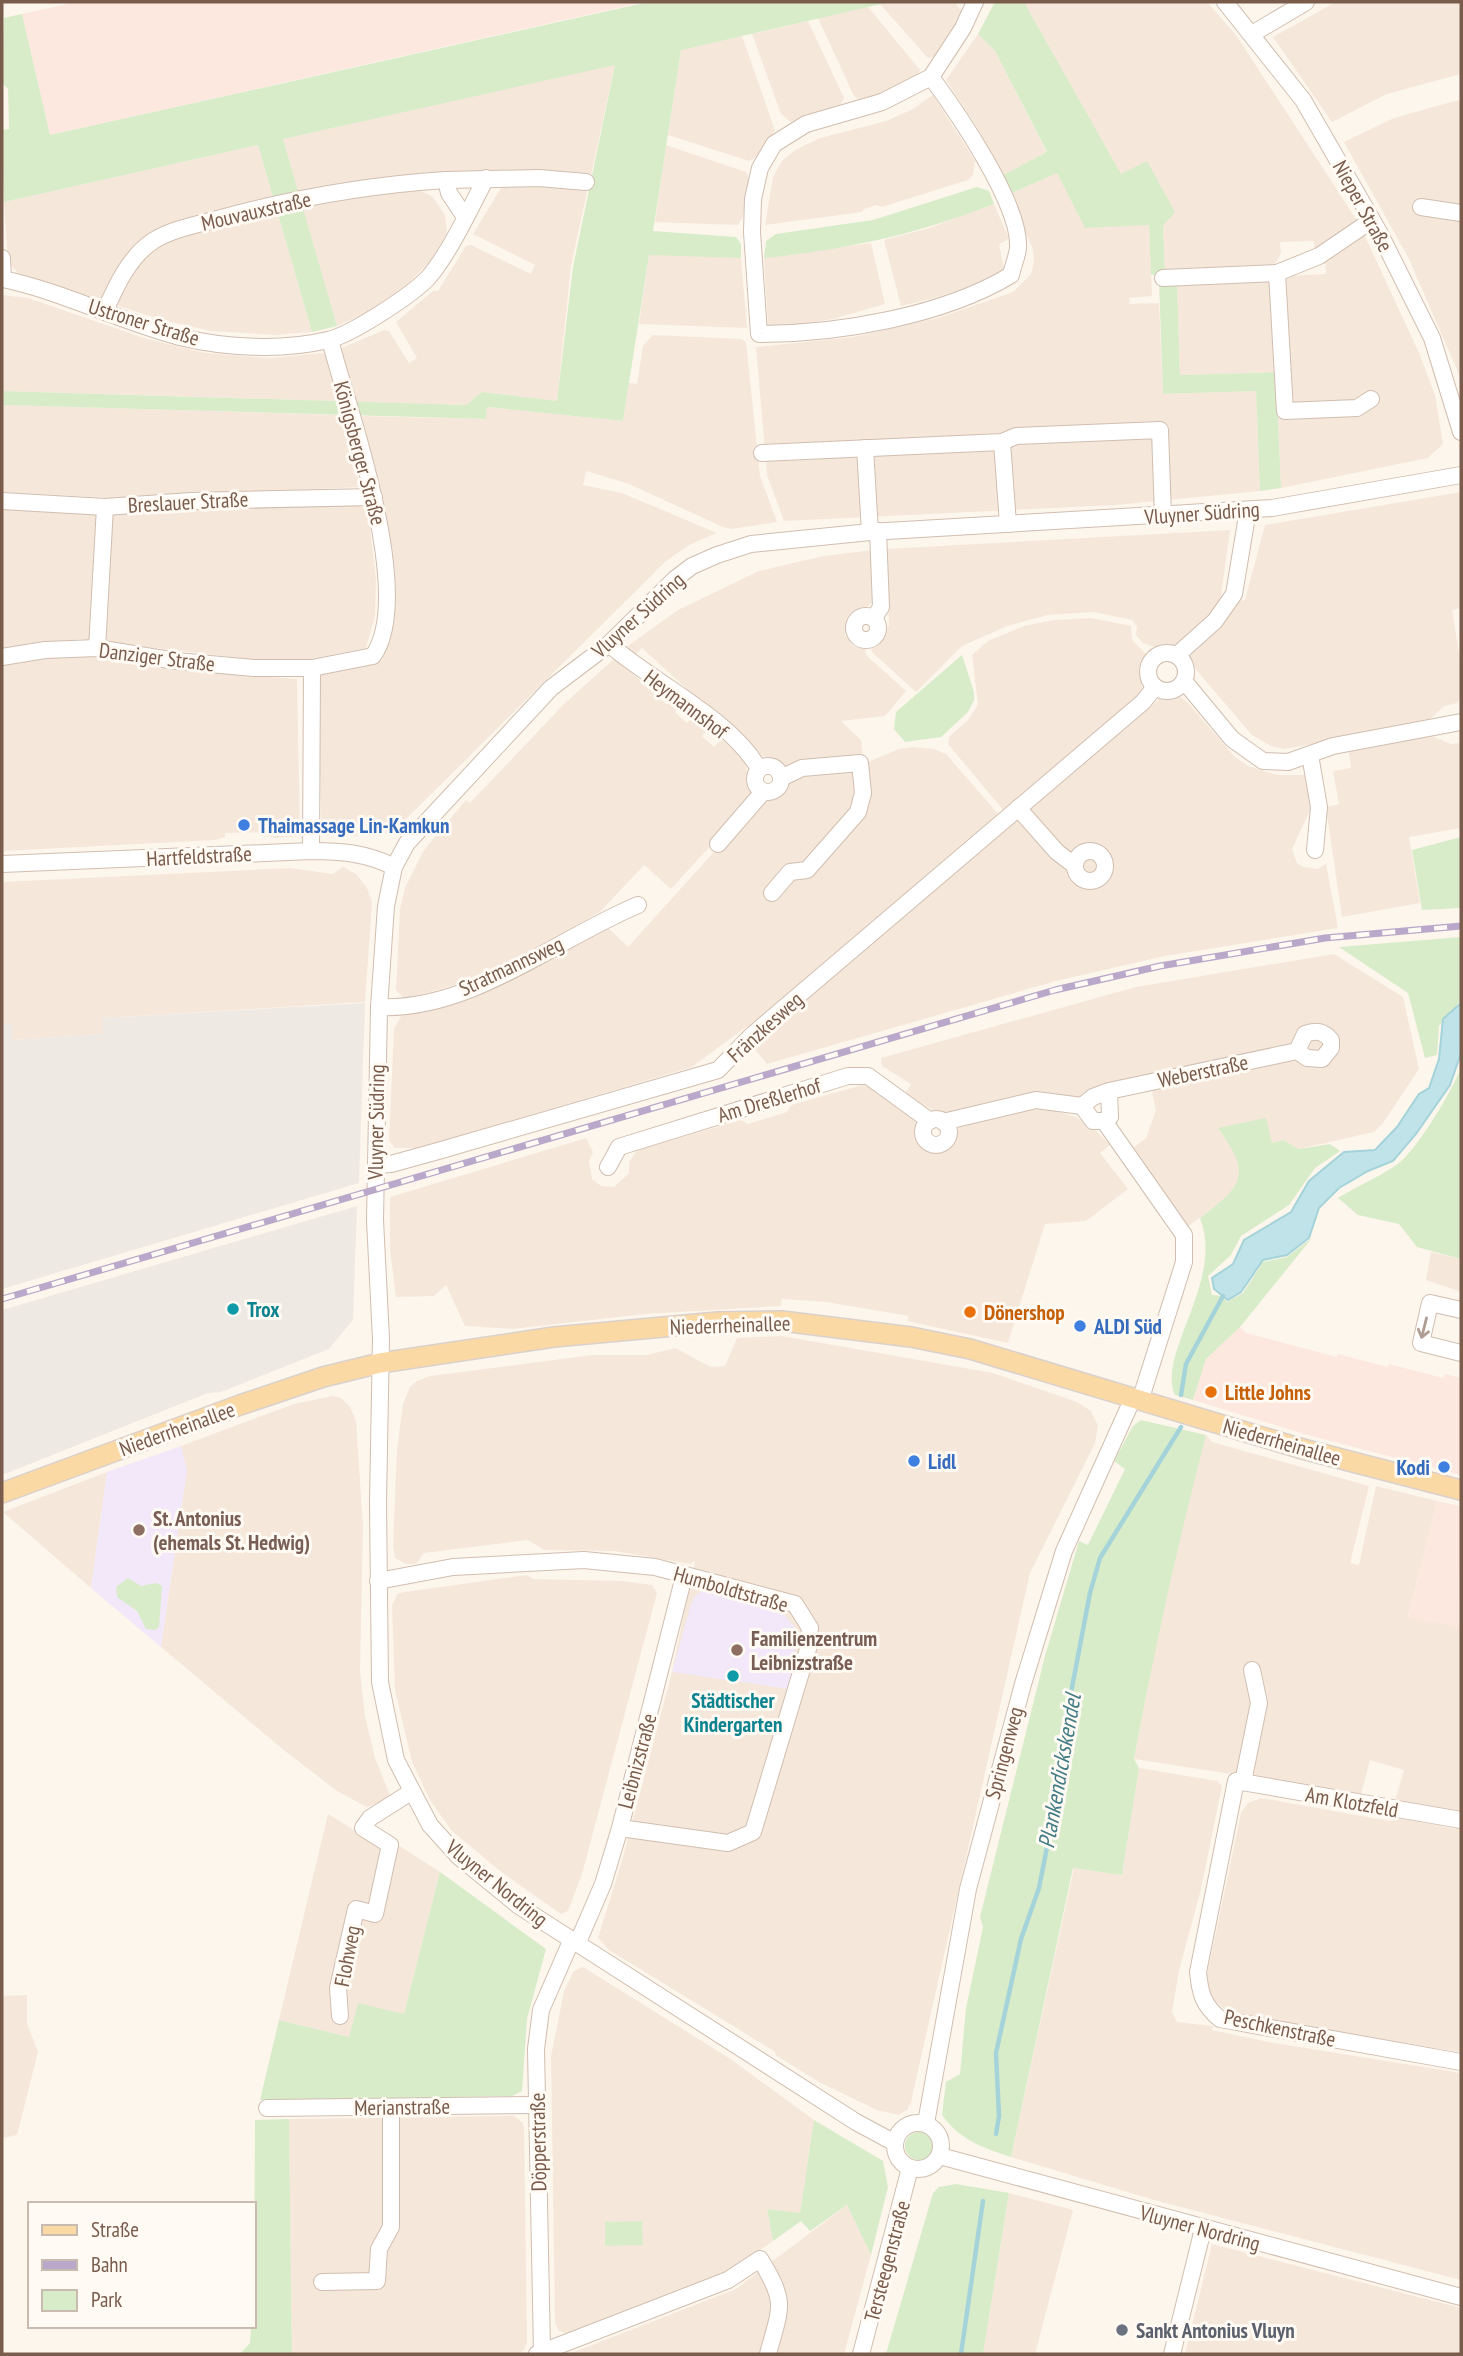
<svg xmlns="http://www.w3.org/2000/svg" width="1463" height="2356" viewBox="0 0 1463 2356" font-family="'PT Sans Narrow',sans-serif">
<rect width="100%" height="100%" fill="#fdf6ec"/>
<g fill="#f5e8da">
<polygon points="890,2 954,2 963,12 937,56 928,58 880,4"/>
<polygon points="1024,2 1207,2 1236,35 1358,222 1314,252 1314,241 1280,242 1281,253 1273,268 1165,274 1163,226 1121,175"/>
<polygon points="1336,2 1461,2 1461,74 1387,94 1332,122 1273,37"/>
<polygon points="868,7 920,70 916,77 888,94 860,101 854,96 818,18"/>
<polygon points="808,21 844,98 839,107 791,122 781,114 752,34"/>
<polygon points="978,34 995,51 1047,153 1003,175 977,127 946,80"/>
<polygon points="742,36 775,130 758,156 749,161 668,135 681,49"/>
<polygon points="615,64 591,175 538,172 298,193 283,139"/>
<polygon points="933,95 975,161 973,175 968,180 882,207 876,205 864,209 862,212 765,225 773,177 782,161 795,150 820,138 886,121 913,109"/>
<polygon points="1458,100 1461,105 1461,379 1409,259 1344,142 1394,118"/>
<polygon points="258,145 312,332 274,335 211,331 162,320 18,273 8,262 4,202"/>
<polygon points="666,145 746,172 749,179 743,217 738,225 655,222"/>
<polygon points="1057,173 1149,225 1152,296 1129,298 1130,304 1159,303 1163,394 1256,391 1260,491 1116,505 784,521 767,475 756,347 854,337 938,318 1013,292 1031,274 1034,263 1033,250 1010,194"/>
<polygon points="506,184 588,187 571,266 557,401 482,392 466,405 352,402 337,350 384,330 389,331 409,363 417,358 396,322 433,291 438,291 466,246 471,245 531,274 535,265 473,234 501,188"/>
<polygon points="416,189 432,196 445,215 447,233 430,261 404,288 376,308 337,326 302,206"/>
<polygon points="994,204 1009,239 999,244 1005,274 938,297 901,306 884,240 929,228"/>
<polygon points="1363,232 1420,355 1435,395 1443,444 1428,458 1281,488 1276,372 1180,375 1177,281 1326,274 1325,257"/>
<polygon points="871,243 885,304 833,319 768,329 764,258"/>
<polygon points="649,254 741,258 747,328 639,324"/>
<polygon points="2,295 28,298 144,338 205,353 270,358 322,353 326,355 339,401 2,391"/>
<polygon points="653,335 741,339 746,342 760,476 777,522 731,529 723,527 629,484 586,471 583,485 622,493 717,533 691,544 666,561 403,822 380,836 322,836 317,680 322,673 362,667 382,661 393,594 393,560 388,526 374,464 357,416 485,419 486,407 623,421 629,383 637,384 643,346"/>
<polygon points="2,405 340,415 361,487 112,498 2,492"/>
<polygon points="1461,492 1461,608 1452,610 1461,666 1461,697 1457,703 1444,706 1426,723 1307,745 1284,749 1271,746 1252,735 1186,658 1224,622 1236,602 1245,600 1265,525"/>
<polygon points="296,503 361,506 368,511 376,579 375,616 366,648 305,660 273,662 80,639 2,649 2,508 131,513"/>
<polygon points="1230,530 1220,603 1213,614 1173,647 1157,648 1143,643 1136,635 1137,626 1132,620 1094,612 1048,615 1007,626 962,646 916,692 872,652 871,648 879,643 889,625 886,549"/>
<polygon points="873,550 874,600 868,606 849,615 845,635 853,646 865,649 866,655 906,691 885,716 841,721 861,740 863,758 788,773 780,762 758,754 642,648 634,656 625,648 678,610 759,571 824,556"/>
<polygon points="1091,618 1131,626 1132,640 1146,654 1141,669 1142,693 1004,811 948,744 949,737 968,720 978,705 972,655 988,641 1024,626 1054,620"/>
<polygon points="99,656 175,669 297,679 300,836 275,838 263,835 263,832 225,833 225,837 215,840 2,851 2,665 53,657"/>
<polygon points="615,658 666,704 682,704 675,712 687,723 695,715 709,727 702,736 714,747 721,739 745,760 749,785 756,796 671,889 644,865 601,911 536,949 465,982 408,998 403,997 396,990 400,909 405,888 424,850 466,800 470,803 564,704"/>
<polygon points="1164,695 1181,697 1188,703 1234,756 1248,766 1277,775 1305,775 1312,806 1292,849 1297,863 1303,867 1318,869 1326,864 1338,928 1165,956 1056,981 767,1064 751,1045"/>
<polygon points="1429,735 1451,744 1461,743 1461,828 1409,837 1420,903 1342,917 1326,807 1339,804 1333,771 1351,768 1348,747"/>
<polygon points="913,747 934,749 946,754 999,815 753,1026 746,1027 692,1067 418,1148 395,1148 389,1140 394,1029 401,1016 481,992 560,954 606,926 628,947 761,800 778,797 787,787 789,780 802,772 863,764 899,749"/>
<polygon points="343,867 356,874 367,888 372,903 365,1002 103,1018 103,1034 12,1040 11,1024 2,1024 2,882 290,868 333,874"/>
<polygon points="1334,954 1403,997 1419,1069 1383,1123 1374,1132 1299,1149 1283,1140 1271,1143 1219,1128 1235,1151 1240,1175 1234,1192 1186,1228 1130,1150 1146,1138 1156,1110 1152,1093 1155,1087 1082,1098 938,1113 905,1094 911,1084 882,1066 881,1058 1136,987"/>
<polygon points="862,1085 871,1087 915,1119 918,1145 932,1153 947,1150 960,1126 1029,1109 1048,1109 1076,1117 1089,1124 1110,1145 1100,1153 1128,1189 1086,1221 1045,1224 1008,1343 907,1321 909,1316 826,1302 782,1299 781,1306 645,1314 512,1329 465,1326 446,1285 434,1296 396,1297 390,1249 390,1197 586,1138 593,1152 589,1161 592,1179 601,1186 614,1187 629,1173 629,1162 637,1150 741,1120 748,1124 787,1112 791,1105"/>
<polygon points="1431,1252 1461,1259 1461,1292 1426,1280"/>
<polygon points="782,1336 993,1373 1077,1402 1091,1411 1098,1426 1095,1443 1030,1573 911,2102 907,2110 898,2115 877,2110 819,2082 777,2056 774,2051 609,1950 598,1938 623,1857 671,1676 695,1561 690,1564 614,1551 544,1550 528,1540 424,1553 416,1564 406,1564 395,1558 393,1547 397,1449 403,1404 410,1387 417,1381 430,1376 592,1355 647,1355 675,1348 711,1367 725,1366 737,1338"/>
<polygon points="333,1396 341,1398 350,1407 356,1421 363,1526 360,1672 365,1716 375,1758 391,1798 367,1807 337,1791 285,1751 161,1647 187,1470 181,1446 294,1404"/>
<polygon points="1206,1435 1212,1442 1369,1486 1350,1563 1359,1565 1376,1486 1437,1501 1408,1617 1459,1626 1461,1616 1461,1817 1393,1807 1404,1770 1370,1760 1361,1794 1134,1759 1169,1574"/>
<polygon points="107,1472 91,1588 3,1512"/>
<polygon points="527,1575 533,1579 623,1581 652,1585 657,1593 582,1874 568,1911 561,1914 500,1871 451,1830 430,1800 412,1762 395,1690 392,1605 398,1593"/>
<polygon points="1139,1768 1217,1781 1222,1786 1201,1889 1179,1971 1172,2012 1177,2022 1213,2026 1212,2030 1269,2042 1461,2073 1461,2280 1154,2200 1011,2157 1074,1868 1122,1875"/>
<polygon points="1261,1798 1389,1821 1398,1818 1456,1829 1456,1824 1461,1825 1461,2052 1267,2021 1226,2010 1215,2001 1208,1989 1207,1975 1241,1813 1248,1803"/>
<polygon points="328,1814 381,1847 385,1857 395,1859 398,1845 440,1872 404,2014 349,2037 279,2020"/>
<polygon points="583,1967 729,2058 814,2120 800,2214 767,2209 773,2241 727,2273 568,2334 559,2331 555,2323 551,2056 564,1991 574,1971"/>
<polygon points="27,1995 27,2024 38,2052 17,2135 2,2138 2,1996"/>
<polygon points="514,2116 523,2123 524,2128 527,2342 524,2350 517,2354 292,2354 289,2119"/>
<polygon points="1009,2193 1073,2210 1035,2354 983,2354"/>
<polygon points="847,2205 871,2255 844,2354 569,2354 736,2289"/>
<polygon points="1212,2244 1461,2308 1461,2354 1185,2354"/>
</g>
<g fill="#fde8e0">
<polygon points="77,2 644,2 50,135 22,14"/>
<polygon points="1240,1327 1246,1333 1337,1357 1338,1354 1388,1367 1389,1364 1443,1378 1445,1374 1461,1378 1461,1475 1304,1434 1193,1400 1206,1359"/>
<polygon points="1437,1501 1461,1506 1459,1627 1408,1618"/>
</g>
<g fill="#efe9e4">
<polygon points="365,1003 359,1183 2,1289 2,1024 12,1023 13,1040 103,1034 102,1018"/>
<polygon points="357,1206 353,1320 329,1349 221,1392 208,1393 2,1475 2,1310"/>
</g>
<g fill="#f3e8fa">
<polygon points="181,1446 187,1470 161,1647 91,1588 107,1472"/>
<polygon points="703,1591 784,1615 795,1627 797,1639 789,1689 672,1672 691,1604 696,1595"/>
</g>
<g fill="#d8ecc9">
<polygon points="648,2 890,2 681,50 653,231 736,237 741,244 741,258 649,255 623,421 487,407 486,419 2,405 2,391 466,405 482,392 557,401 573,267 615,65 283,139 337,326 312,332 258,145 4,202 2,130 9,129 8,89 2,83 4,18 22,14 50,135"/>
<polygon points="995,2 1024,2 1121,174 1147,161 1175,212 1163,226 1165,274 1151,275 1149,225 1085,228 1057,173 1010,194 1003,175 1047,152 995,51 978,34"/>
<path d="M977 187 989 191 994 204C919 234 844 250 764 258L766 241 776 234 873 220Z"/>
<polygon points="1159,281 1177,281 1180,375 1276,372 1281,488 1260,491 1256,391 1163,394"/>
<polygon points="962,655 974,692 974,700 968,712 941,737 905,742 894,729 896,712"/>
<polygon points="1461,837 1461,908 1422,910 1412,850"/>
<polygon points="1461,937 1461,1000 1439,1026 1437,1055 1425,1058 1408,993 1339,947"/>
<path d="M1461 1068V1259L1417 1247 1399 1224 1358 1215 1338 1198C1357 1186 1377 1178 1395 1166 1415 1154 1452 1091 1461 1068Z"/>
<path d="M1266 1118 1272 1143 1283 1140 1299 1149 1330 1144 1340 1151 1315 1168 1289 1205 1241 1236 1231 1255 1208 1276 1212 1295 1223 1296 1227 1302 1243 1293 1263 1262 1287 1257 1312 1238 1240 1327 1206 1359 1193 1400 1175 1395C1156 1354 1225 1281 1200 1218 1242 1186 1253 1176 1218 1128Z"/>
<path d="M1141 1420 1206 1435C1178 1543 1154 1650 1134 1759L1139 1768 1122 1875 1073 1868 1011 2157C982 2147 961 2141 942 2115L946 2082 960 2074 966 2008 983 1927 980 1917 1045 1656 1079 1541 1088 1545 1125 1469 1114 1461 1133 1426Z"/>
<polygon points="128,1578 141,1586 156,1583 162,1586 159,1627 155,1630 146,1629 137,1611 117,1597 116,1587"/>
<polygon points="440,1872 546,1949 527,2019 522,2091 512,2096 260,2100 279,2020 349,2037 358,2003 404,2014"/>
<polygon points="289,2119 292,2354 240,2354 250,2343 251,2326 254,2326 255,2120"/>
<polygon points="814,2120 883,2161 888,2187 871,2255 847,2205 810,2231 801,2221 773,2241 767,2209 800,2213"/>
<circle cx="919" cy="2146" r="14"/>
<polygon points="956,2184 1009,2193 983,2354 886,2354 933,2193 939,2187"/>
<polygon points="642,2221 643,2245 605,2246 605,2222"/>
</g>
<polygon fill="#bfe3e8" stroke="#a5d3da" stroke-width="2" points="1461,1003 1461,1053 1450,1085 1416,1134 1393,1161 1368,1171 1339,1188 1319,1208 1309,1238 1287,1255 1263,1260 1241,1292 1228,1300 1214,1289 1212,1278 1233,1264 1244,1240 1291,1212 1309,1181 1344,1152 1375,1150 1397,1127 1419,1094 1429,1088 1439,1059 1443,1019"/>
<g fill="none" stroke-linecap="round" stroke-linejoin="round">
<g stroke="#a5d3da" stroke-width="4.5">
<polyline points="1181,1395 1186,1364 1223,1296"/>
<polyline points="996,2134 999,2116 996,2053 1021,1939 1039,1888 1059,1786 1066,1719 1090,1593 1100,1558 1181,1427"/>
<polyline points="961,2354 983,2201"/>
</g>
<defs>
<g id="minor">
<polyline points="1225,2 1303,100 1379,232 1432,338 1461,432"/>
<polyline points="1252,34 1306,2"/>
<path d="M931 77C957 112 1021 205 1018 248 1017 257 1013 266 1011 275 943 316 838 334 759 334L752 232 753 199 760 168 774 144 806 124 882 102 931 77 963 28 975 2"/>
<polyline points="446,180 539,178 586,182"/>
<polyline points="1421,207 1461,213"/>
<path d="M2 258 3 279C64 292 119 321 180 337 225 348 282 351 328 340 351 335 410 296 427 279 448 256 471 207 486 178"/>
<polyline points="1277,273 1285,411 1357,408 1371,399"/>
<polyline points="1163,278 1277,273 1319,256 1372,220"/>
<path d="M105 311C116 286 129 257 153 241 170 230 194 225 214 220 289 199 367 185 446 180L449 193 465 217"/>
<polyline points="1002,442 1008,524"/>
<polyline points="865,448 870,532"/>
<polyline points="762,453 1002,442 1016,436 1160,430 1163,517"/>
<polyline points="2,501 105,507 191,501 374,497"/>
<circle cx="866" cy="628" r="12"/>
<polyline points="874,618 881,607 878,531"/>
<path d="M609 644C652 682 731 719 759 769"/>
<polyline points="97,648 105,507"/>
<circle cx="1167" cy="672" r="19"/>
<polyline points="1177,655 1215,621 1234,594 1248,510"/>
<polyline points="2,657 45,650 97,648 176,661 254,668 312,668"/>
<polyline points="1184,681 1232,739 1263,761 1288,762 1333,746 1461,722"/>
<polyline points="1310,755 1319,807 1315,850"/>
<circle cx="768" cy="779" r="13"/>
<polyline points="1018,808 1057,852 1074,865"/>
<polyline points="718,844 763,792"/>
<circle cx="1090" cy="866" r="15"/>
<path d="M311 851 312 668 373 656C416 595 348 410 330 340"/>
<path d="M2 864 311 851C341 851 367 853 394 867"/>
<polyline points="772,893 790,872 807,870 858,812 863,793 860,763 802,768 781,778"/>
<path d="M379 1007C471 1011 556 939 638 905"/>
<path d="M1109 1091 1110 1117 1104 1121H1093L1082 1106 1093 1097 1109 1091 1297 1051 1307 1058 1322 1059 1331 1048V1040C1323 1031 1316 1030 1305 1034L1297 1051"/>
<circle cx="936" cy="1132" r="13"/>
<polyline points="1104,1121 1184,1235 1184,1262 1140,1401"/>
<polyline points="943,1122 1036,1100 1082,1106"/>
<polyline points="376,1165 391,1164 438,1151 718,1070 751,1036 1143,702 1155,687"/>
<polyline points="608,1167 619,1147 848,1076 868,1076 930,1121"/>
<polyline points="1461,1310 1430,1303 1421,1343 1461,1353"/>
<polyline points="378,1581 453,1567 584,1560 655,1567 795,1604 810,1628 808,1649 753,1832 728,1843 620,1828"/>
<polyline points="1243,1782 1259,1703 1252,1670"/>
<path d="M1461 1820 1236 1781 1198 1972C1200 1993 1203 2005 1220 2019L1461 2062"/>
<polyline points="578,1942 603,1884 620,1828 684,1576"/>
<polyline points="340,2016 338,1988 356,1909 375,1914 390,1845 363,1828 370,1818 411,1792"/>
<polyline points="267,2108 536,2105"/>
<circle cx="918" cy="2146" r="23"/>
<polyline points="926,2123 968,1889 1023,1684 1064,1551 1133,1398"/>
<polyline points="895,2143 856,2122 519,1906 458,1856 430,1825 396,1760 380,1682 378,1502 381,1339 375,1220 379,1007 386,906 394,867 407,843 551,688 609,644 675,579 692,566 717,555 751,544 870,532 1272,508 1461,475"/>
<polyline points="940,2156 1461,2297"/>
<polyline points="322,2282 377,2281 379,2249 391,2227 391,2107"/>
<polyline points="542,2352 536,2049 541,2010 572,1939"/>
<path d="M537 2354 728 2280 760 2259C787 2303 781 2306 768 2354"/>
<polyline points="861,2354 910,2168"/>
<polyline points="1172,2354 1203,2229"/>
</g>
<polyline id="major" points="2,1493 240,1405 323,1377 380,1363 554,1337 718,1322 782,1321 911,1337 970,1349 1299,1448 1461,1490"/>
</defs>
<use href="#minor" stroke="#d1beb0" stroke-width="18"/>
<use href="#major" stroke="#dad1cd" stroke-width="22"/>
<use href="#minor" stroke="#fff" stroke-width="16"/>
<use href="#major" stroke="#fbd9a5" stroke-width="19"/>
<defs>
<polyline id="rail" points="2,1299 1055,990 1160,966 1325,938 1461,926"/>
</defs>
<use href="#rail" stroke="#b9a8c9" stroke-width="7"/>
<use href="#rail" stroke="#fffaf3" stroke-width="4.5" stroke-dasharray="13" stroke-linecap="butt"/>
</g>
<defs><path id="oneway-shaft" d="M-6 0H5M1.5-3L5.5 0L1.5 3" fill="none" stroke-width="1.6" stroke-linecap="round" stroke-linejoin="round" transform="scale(1.75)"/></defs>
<use stroke="#af9d94" href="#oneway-shaft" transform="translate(1424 1328) rotate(104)"/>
<g fill="#3f7fe0" stroke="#fffaf3" stroke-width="2.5">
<circle cx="244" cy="825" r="7"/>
<circle cx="1080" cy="1326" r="7"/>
<circle cx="914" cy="1461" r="7"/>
<circle cx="1444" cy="1467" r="7"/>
</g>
<g fill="#0f9aa8" stroke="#fffaf3" stroke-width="2.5">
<circle cx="233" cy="1309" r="7"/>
<circle cx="733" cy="1676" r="7"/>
</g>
<g fill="#e8710a" stroke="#fffaf3" stroke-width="2.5">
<circle cx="970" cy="1312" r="7"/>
<circle cx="1211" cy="1392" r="7"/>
</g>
<g fill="#8d6e63" stroke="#fffaf3" stroke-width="2.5">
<circle cx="139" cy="1530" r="7"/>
<circle cx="737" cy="1650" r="7"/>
</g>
<circle fill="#6b7280" stroke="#fffaf3" stroke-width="2.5" cx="1122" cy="2330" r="7"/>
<g text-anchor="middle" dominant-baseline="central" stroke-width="6" stroke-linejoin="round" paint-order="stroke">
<g font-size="21" fill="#7a5c4d" stroke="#fffaf3">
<text transform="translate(1363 206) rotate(61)">Nieper Straße</text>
<text transform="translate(256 211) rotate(-13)">Mouvauxstraße</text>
<text transform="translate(144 322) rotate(17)">Ustroner Straße</text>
<text transform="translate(360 453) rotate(75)">Königsberger Straße</text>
<text transform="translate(188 502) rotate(-3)">Breslauer Straße</text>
<text transform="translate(1202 513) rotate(-4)">Vluyner Südring</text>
<text transform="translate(638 615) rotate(-42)">Vluyner Südring</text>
<text transform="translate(157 657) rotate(7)">Danziger Straße</text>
<text transform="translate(686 704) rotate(37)">Heymannshof</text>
<text transform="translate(199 856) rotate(-3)">Hartfeldstraße</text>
<text transform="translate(511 966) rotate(-25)">Stratmannsweg</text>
<text transform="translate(765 1027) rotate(-42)">Fränzkesweg</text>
<text transform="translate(1203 1071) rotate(-12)">Weberstraße</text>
<text transform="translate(769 1100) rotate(-17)">Am Dreßlerhof</text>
<text transform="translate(376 1122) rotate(-89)">Vluyner Südring</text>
<text transform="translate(730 1325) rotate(-2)">Niederrheinallee</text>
<text transform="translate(177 1429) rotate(-20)">Niederrheinallee</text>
<text transform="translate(1282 1442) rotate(16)">Niederrheinallee</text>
<text transform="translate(731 1589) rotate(16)">Humboldtstraße</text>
<text transform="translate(1004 1753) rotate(-75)">Springenweg</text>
<text transform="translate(637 1761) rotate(-75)">Leibnizstraße</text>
<text transform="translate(1352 1802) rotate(10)">Am Klotzfeld</text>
<text transform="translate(497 1883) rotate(39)">Vluyner Nordring</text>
<text transform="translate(347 1956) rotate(-79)">Flohweg</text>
<text transform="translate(1280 2028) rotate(12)">Peschkenstraße</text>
<text transform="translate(402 2107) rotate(-1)">Merianstraße</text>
<text transform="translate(538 2142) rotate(-91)">Döpperstraße</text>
<text transform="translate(1200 2228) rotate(15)">Vluyner Nordring</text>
<text transform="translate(887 2261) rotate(-75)">Tersteegenstraße</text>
</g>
<g font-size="21" font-weight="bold" fill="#366cbe" stroke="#fffaf3" text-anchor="start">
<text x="258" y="825">Thaimassage Lin-Kamkun</text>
<text x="1094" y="1326">ALDI Süd</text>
<text x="928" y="1461">Lidl</text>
<text x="1430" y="1467" text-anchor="end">Kodi</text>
</g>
<g font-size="21" font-weight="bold" fill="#0d838f" stroke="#fffaf3" text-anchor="start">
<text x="247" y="1309">Trox</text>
<text x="733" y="1700" text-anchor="middle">Städtischer<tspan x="733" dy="24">Kindergarten</tspan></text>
</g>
<g font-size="21" font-weight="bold" fill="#c56008" stroke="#fffaf3" text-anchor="start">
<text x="984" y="1312">Dönershop</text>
<text x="1225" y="1392">Little Johns</text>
</g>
<g font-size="21" font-weight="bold" fill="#785e54" stroke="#fffaf3" text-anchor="start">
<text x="153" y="1518">St. Antonius<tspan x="153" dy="24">(ehemals St. Hedwig)</tspan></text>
<text x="751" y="1638">Familienzentrum<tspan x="751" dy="24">Leibnizstraße</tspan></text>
</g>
<g font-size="21" font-weight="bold" fill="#5b616d" stroke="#fffaf3" text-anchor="start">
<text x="1136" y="2330">Sankt Antonius Vluyn</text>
</g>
<g font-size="23" font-style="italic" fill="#437c86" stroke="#fffaf3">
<text transform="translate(1059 1771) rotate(-80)">Plankendickskendel</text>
</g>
</g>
<rect width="1463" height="2356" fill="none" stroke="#7a5c4d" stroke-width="7"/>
<rect x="28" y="2202" width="228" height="126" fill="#fffaf3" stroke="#cabbb1" stroke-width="2"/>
<rect x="42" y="2225" width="35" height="10" fill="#fbd9a5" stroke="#cabbb1" stroke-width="2"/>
<text x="91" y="2237" font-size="21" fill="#7a5c4d">Straße</text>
<rect x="42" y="2260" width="35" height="10" fill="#b9a8c9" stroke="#cabbb1" stroke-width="2"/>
<text x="91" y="2272" font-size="21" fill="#7a5c4d">Bahn</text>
<rect x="42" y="2290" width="35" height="21" fill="#d8ecc9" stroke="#cabbb1" stroke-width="2"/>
<text x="91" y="2307" font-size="21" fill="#7a5c4d">Park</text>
</svg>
